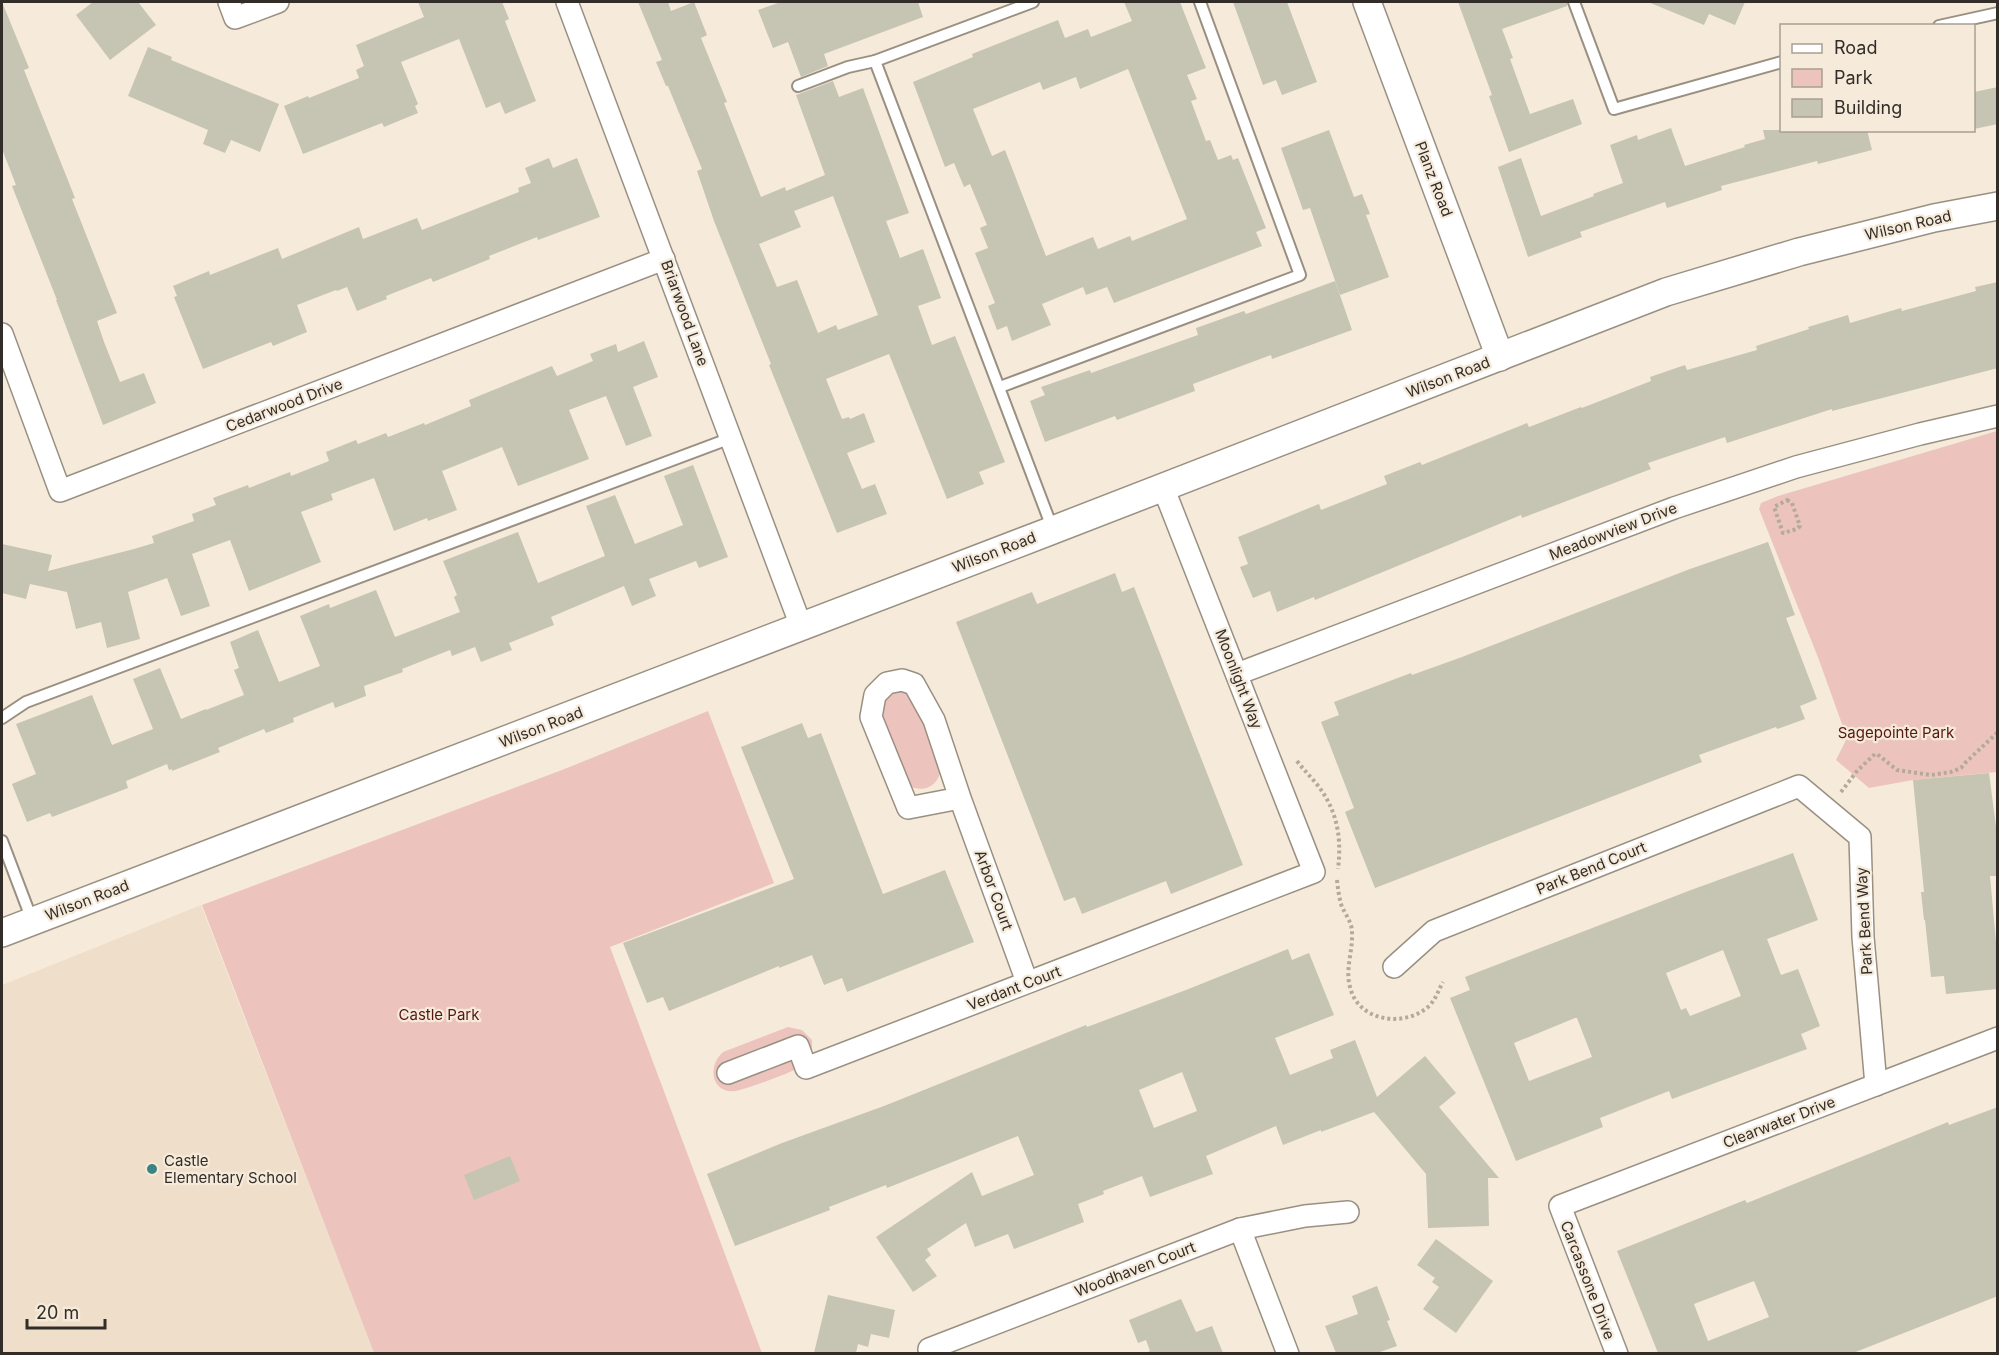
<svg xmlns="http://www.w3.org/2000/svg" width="1999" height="1355" viewBox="0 0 1999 1355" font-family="Inter,sans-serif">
<rect width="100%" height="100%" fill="#f6ebdb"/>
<polygon fill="#efdfca" points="201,905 374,1353 2,1353 2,985"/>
<g fill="#ecc4bd">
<polygon points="1997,431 1997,772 1913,780 1869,788 1836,760 1847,738 1819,660 1759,509 1761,503 1778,496"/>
<path d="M893 684 915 697 941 770C937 788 922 794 906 784L876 712Z"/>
<polygon points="708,711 774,883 610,947 762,1353 374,1353 202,905 562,770"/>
<path d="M788 1027 802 1030 812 1040V1055C809 1058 806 1063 802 1066 796 1071 744 1090 736 1091 711 1094 707 1066 723 1052Z"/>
</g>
<g fill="#c6c4b2" fill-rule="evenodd">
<polygon points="2,2 29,68 24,70 75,198 72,199 117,313 97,321 104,342 120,382 144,373 156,403 103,425 56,300 57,300 12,186 16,185 2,149"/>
<polygon points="93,2 138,2 156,25 110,60 76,15"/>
<polygon points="418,2 502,2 509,19 505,21 536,101 505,114 500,102 486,108 459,39 401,62 418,104 415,106 418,113 384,127 382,123 303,154 284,106 308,96 309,98 359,78 356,70 364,66 356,45 424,17"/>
<path d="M638 2H668L671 11 694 2 707 35 701 38 727 102 724 103 761 197 785 187 786 191 825 175 796 95 833 81 839 97 863 88 909 213 886 221 900 258 923 249 941 298 918 306 932 345 955 336 1005 462 979 472 984 484 947 499 889 354 826 379 842 419 849 417 850 419 864 413 875 442 847 453 862 489 875 484 887 514 837 533 769 365 771 364 714 221 697 171 702 169 668 86H666L656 62 662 60ZM833 196 878 315 838 330 836 325 818 333 797 280 777 287 759 244 801 227 794 211Z"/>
<polygon points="781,2 918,2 923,17 824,54 828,66 801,77 788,42 773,48 758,10"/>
<path d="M1124 2H1180L1206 68 1187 75 1197 99 1191 101 1206 141 1210 140 1218 160 1231 155 1233 160 1238 158 1266 228 1256 232 1262 246 1114 303 1107 287 1086 295 1083 287 1042 304 1051 325 1012 341 1007 326 997 330 988 306 995 303 975 253 988 248 980 228 987 225 970 184 964 187 954 163 945 167 913 82 973 57 972 54 1058 20 1065 38 1088 29 1091 37 1132 21ZM1128 69 1187 219 1132 241 1130 236 1098 249 1093 237 1046 256 1005 150 992 156 973 109 1040 82 1043 90 1076 77 1080 89Z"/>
<polygon points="1233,2 1287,2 1317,82 1282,95 1276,80 1263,85"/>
<polygon points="1458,2 1567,2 1567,6 1502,29 1513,58 1510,59 1530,114 1573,99 1582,124 1509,152 1489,96 1492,95"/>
<polygon points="1648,2 1745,2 1735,25 1709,14 1704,25"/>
<polygon points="148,47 172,57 171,60 279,104 260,152 231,140 225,153 203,144 208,130 128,96"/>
<polygon points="1998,87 1998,124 1974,129 1974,92"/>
<polygon points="1671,128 1685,166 1745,147 1744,145 1765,139 1763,130 1867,130 1872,150 1818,164 1817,161 1721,186 1722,190 1667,208 1665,202 1580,232 1582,237 1528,257 1498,167 1521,158 1541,216 1594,196 1593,194 1623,183 1610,145 1637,135 1638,140"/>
<polygon points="1329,130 1354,197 1362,194 1370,214 1366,215 1389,277 1340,295 1310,208 1303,210 1281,148"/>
<polygon points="549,158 553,168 577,158 600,217 538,240 537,237 489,256 490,259 433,282 431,278 386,296 387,299 357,311 347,287 337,291 336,290 297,305 307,332 273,346 271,342 203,369 174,297 177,296 173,286 209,271 210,275 278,248 282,259 359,227 363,239 417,218 422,230 519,192 518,188 531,183 525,168"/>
<polygon points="1335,281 1352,330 1272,359 1271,355 1193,384 1195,391 1117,420 1115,416 1045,442 1030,401 1045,395 1041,387 1090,370 1091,373 1198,335 1196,328 1244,311 1246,314"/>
<polygon points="1998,282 1998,368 1832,411 1832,409 1727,443 1725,437 1648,463 1651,469 1522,518 1521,515 1315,600 1314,597 1277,612 1270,591 1253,598 1240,567 1248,564 1238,537 1319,504 1321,510 1387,484 1384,476 1420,462 1422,465 1527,423 1529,427 1581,407 1582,408 1651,381 1650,377 1685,365 1687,370 1757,350 1756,346 1809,329 1808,327 1848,315 1850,323 1901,308 1902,311 1976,291 1975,287"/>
<polygon points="644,341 658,377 633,387 652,436 626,446 606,396 569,410 589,459 518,486 502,447 442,471 457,510 428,521 427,518 394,531 374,478 331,494 333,500 301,512 321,562 249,591 230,540 192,554 210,606 181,616 167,578 128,592 140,639 107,648 101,622 76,629 67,592 30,584 26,599 2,593 2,544 52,555 48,571 134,549 154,543 152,536 194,521 192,514 216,505 213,498 248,485 249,488 290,472 291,476 329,461 326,452 356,440 358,444 386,433 388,437 424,423 425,425 471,406 469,400 552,366 557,376 593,361 590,354 616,344 618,352"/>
<polygon points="693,465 728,557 699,568 696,561 649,579 656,596 632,606 624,586 551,617 554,625 509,643 512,650 481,662 475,647 452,656 450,650 402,669 403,672 364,686 366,696 335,708 333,702 293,718 294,722 266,733 264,729 218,748 220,752 172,771 172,769 169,770 167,764 126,781 128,788 52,817 50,813 27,822 12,784 36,774 16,724 92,695 112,745 153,729 133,679 160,668 181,719 206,709 206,710 244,695 234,670 239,668 230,642 258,630 279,682 320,666 300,616 329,604 330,608 376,590 395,637 460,612 454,597 457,595 443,561 518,532 538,583 605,556 586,506 615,495 635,544 683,525 664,476"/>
<polygon points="1768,542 1795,615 1786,618 1817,699 1800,706 1805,719 1777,729 1776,727 1699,755 1702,762 1375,888 1345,812 1354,808 1321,722 1339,715 1334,702 1411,673 1412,675 1462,657 1690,569"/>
<polygon points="1115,573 1122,592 1134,587 1243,865 1171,894 1166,881 1082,914 1075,897 1064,901 956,622 1032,592 1037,604"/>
<polygon points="802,723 808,738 821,733 883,894 945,870 974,942 847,992 842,978 824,985 812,955 779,968 779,966 669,1011 663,997 647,1003 623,943 794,879 741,747"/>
<polygon points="1989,773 1998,842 1998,876 1990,876 1996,942 1998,942 1998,989 1946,994 1944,976 1931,977 1925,920 1924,920 1921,892 1924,892 1913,780"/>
<path d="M1793 853 1818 920 1767 939 1781 975 1798 969 1820 1026 1801 1034 1807 1049 1672 1099 1669 1091 1600 1118 1603 1127 1516 1161 1450 998 1470 990 1465 977 1691 890ZM1723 950 1741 996 1690 1016 1686 1008 1681 1010 1666 973ZM1575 1018H1577L1592 1057 1529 1081 1514 1043Z"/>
<path d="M1288 949 1292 960 1309 953 1334 1015 1275 1038 1290 1075 1333 1058 1330 1050 1355 1040 1377 1097 1425 1056 1456 1093 1439 1107 1499 1178H1488L1489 1226 1428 1228 1426 1174 1374 1112 1321 1132V1130L1283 1145 1276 1126 1206 1156 1213 1174 1150 1197 1142 1176 1103 1191 1104 1194 1078 1204 1084 1222 1014 1249 1008 1234 975 1247 966 1223 927 1249 931 1255 925 1260 937 1276 913 1292 876 1237 972 1172 982 1196 1034 1175 1018 1136 887 1188 886 1185 829 1207 830 1210 735 1246 707 1174 782 1143 884 1106 1086 1025 1087 1027 1186 990ZM1182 1072 1197 1111 1154 1128 1139 1090Z"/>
<path d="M1998 1107V1296L1853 1353H1658L1617 1251 1745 1200 1747 1203 1948 1122 1949 1125ZM1754 1281 1769 1317 1708 1341 1694 1304Z"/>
<polygon points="510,1156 520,1181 474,1200 464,1175"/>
<polygon points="1436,1239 1493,1281 1456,1333 1423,1309 1439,1287 1432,1282 1435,1278 1417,1265"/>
<polygon points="1377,1286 1390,1320 1387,1321 1397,1346 1377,1353 1336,1353 1325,1326 1358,1314 1352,1296"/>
<polygon points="828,1295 895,1310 889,1338 871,1334 868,1347 858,1344 856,1353 814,1353"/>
<polygon points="1181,1299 1196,1332 1212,1326 1223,1353 1146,1353 1150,1351 1146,1340 1138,1343 1129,1320"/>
</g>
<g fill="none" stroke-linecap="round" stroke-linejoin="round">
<defs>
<g id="service">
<polyline points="1033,2 875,61 1053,530"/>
<polyline points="1574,2 1614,109 1782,62"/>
<polyline points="1939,26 1998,13"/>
<polyline points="798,86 848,67 875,61"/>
<polyline points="1000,387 1300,275 1200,2"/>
<polyline points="2,718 26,702 731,438"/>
<polyline points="2,841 32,920"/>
</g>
<g id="minor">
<polyline points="229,2 235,18 278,2"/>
<polyline points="567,2 801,626"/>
<polyline points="2,334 60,491 664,259"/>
<polyline points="1237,674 1674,508 1796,467 1920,434 1998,416"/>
<polyline points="960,798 934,720 914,684 902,680 887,683 875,695 871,717 908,808 960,798 1027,982"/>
<polyline points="1394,967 1434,931 1799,786 1860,837 1863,937 1876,1085"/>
<polyline points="728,1073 798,1046 806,1068 1314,872 1163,487"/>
<polyline points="1240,1229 1288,1354"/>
<polyline points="930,1354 929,1349 1240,1229 1305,1216 1348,1212"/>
<polyline points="1617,1354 1560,1206 1998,1038"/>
</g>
<g id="tertiary">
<polyline points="1367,2 1500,357"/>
<polyline points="2,933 1053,530 1666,292 1799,252 1934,218 1998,206"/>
</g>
</defs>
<use href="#service" stroke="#9a9082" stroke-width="14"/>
<use href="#minor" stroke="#9a9082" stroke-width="24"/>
<use href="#tertiary" stroke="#9a9082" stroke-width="30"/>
<g stroke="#b3aa9d" stroke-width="4" stroke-dasharray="3 3" stroke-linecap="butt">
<polygon points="1787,500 1792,503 1800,526 1797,529 1783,533 1774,507"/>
<path d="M1297 761C1303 769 1309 775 1315 782 1337 808 1342 837 1338 869"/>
<polyline points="1841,792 1857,771 1875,754 1877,754 1897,770 1931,775 1951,772 1961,768 1965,763 1998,732"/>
<path d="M1337 880C1338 889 1339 898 1342 907 1346 915 1352 923 1352 932 1353 951 1345 969 1350 987 1358 1022 1405 1028 1429 1006 1436 999 1438 991 1443 982"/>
</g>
<use href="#service" stroke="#fff" stroke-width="10"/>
<use href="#minor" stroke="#fff" stroke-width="21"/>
<use href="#tertiary" stroke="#fff" stroke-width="27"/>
</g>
<circle fill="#3c8483" stroke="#f6ebdb" stroke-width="2" cx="152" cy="1169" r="6"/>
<g text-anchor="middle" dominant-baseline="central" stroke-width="4.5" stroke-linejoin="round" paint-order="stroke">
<g font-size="15" fill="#322d28" stroke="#f6ebdb">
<text transform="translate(1434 179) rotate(69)">Planz Road</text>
<text transform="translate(1908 225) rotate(-13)">Wilson Road</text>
<text transform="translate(685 313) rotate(70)">Briarwood Lane</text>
<text transform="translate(1448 377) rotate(-21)">Wilson Road</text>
<text transform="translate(284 405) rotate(-21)">Cedarwood Drive</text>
<text transform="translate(1613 531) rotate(-21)">Meadowview Drive</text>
<text transform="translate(994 552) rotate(-21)">Wilson Road</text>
<text transform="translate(1239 679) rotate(69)">Moonlight Way</text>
<text transform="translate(541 727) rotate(-21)">Wilson Road</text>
<text transform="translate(1591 868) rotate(-22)">Park Bend Court</text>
<text transform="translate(994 890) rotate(70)">Arbor Court</text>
<text transform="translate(87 900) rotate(-21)">Wilson Road</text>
<text transform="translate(1864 921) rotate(-93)">Park Bend Way</text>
<text transform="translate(1014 988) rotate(-21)">Verdant Court</text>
<text transform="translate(1779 1122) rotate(-21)">Clearwater Drive</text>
<text transform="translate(1135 1269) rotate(-21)">Woodhaven Court</text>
<text transform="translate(1588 1280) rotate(69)">Carcassone Drive</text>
</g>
<g font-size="15" fill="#561710" stroke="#f6ebdb">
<text x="1896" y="732">Sagepointe Park</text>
<text x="439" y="1014">Castle Park</text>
</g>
<g font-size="15" fill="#322d28" stroke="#f6ebdb" text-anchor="start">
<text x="164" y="1160">Castle<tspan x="164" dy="17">Elementary School</tspan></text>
</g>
</g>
<rect width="1999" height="1355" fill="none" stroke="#322d28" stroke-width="6"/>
<rect x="1780" y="24" width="195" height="108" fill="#f6ebdb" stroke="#a89f93" stroke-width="1.5"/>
<rect x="1792" y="44" width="30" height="9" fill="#ffffff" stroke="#a89f93" stroke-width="1.5"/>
<text x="1834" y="54" font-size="18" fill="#322d28">Road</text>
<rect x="1792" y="69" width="30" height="18" fill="#ecc4bd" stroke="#a89f93" stroke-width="1.5"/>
<text x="1834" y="84" font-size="18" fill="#322d28">Park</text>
<rect x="1792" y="99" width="30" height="18" fill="#c6c4b2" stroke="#a89f93" stroke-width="1.5"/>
<text x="1834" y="114" font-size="18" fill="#322d28">Building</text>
<path d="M27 1319v9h78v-9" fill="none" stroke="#322d28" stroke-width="3"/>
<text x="36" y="1319" font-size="18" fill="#322d28" stroke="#f6ebdb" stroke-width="4.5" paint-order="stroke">20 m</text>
</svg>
